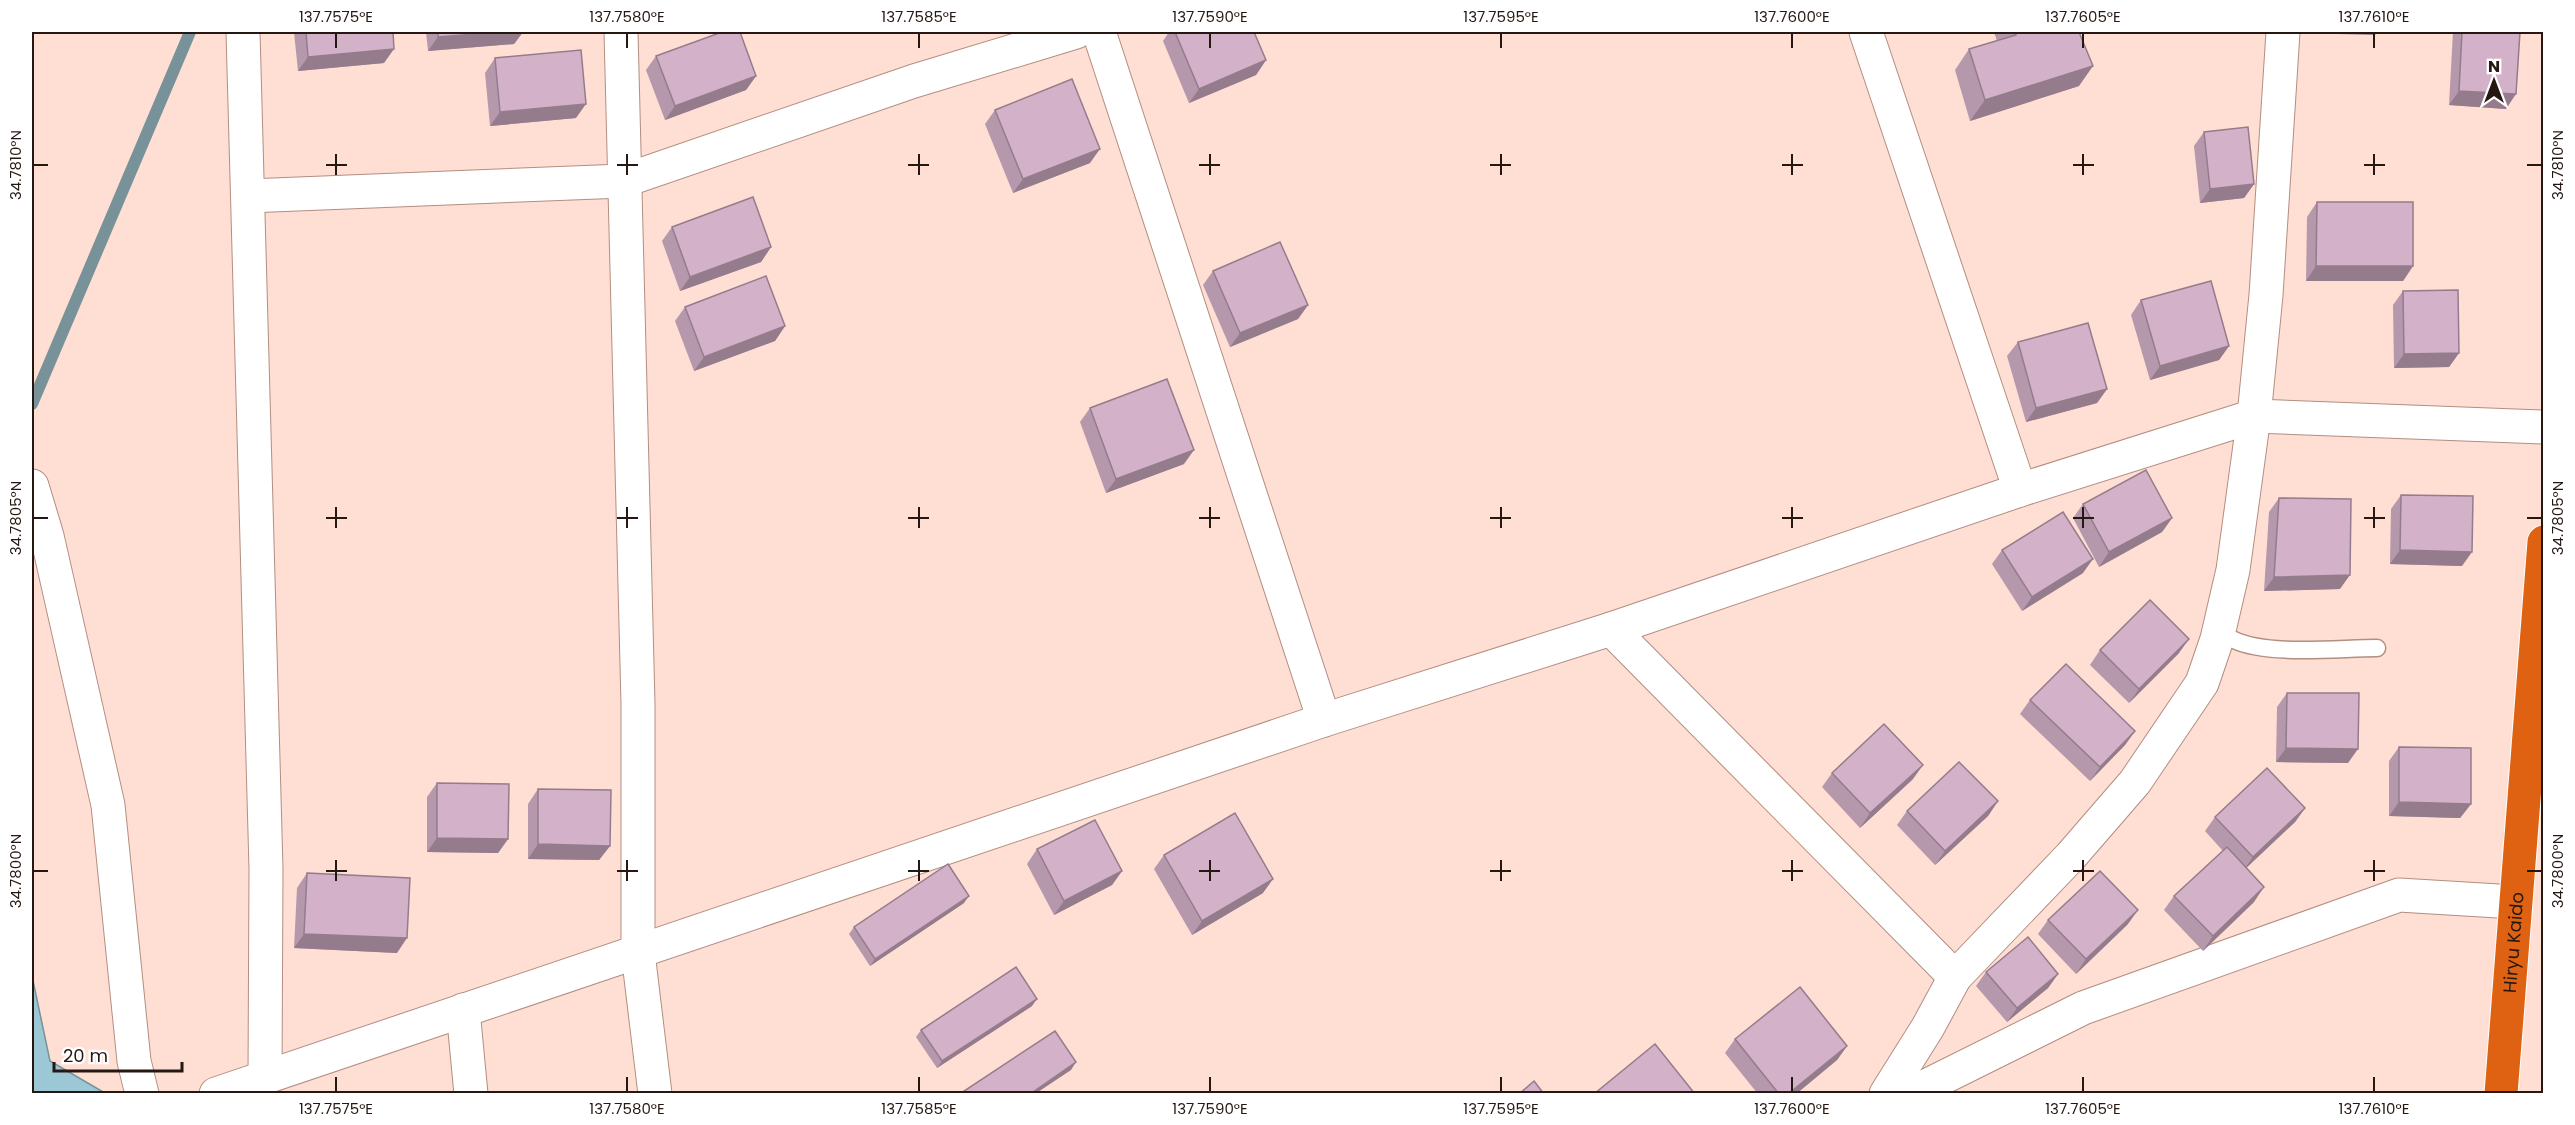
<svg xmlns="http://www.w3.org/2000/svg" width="2575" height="1125" viewBox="0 0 2575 1125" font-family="Poppins,sans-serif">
<rect width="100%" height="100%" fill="#ffded3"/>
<polygon fill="#9cc7d5" stroke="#78929a" stroke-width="1.5" points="32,976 50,1061 105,1093 32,1093"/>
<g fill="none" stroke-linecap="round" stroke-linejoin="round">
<polyline stroke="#78929a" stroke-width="12" points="32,404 190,32"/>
<defs>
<path id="lane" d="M2219 629C2223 632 2228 637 2234 640 2268 656 2338 648 2377 648"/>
<g id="street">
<polyline points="243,32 266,869 265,1077"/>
<polyline points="621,32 638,704 638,953 655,1094"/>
<polyline points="1099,32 1324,720"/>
<polyline points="1866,32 2020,490"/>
<polyline points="248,196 623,181 914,81 1076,32"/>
<polyline points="32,486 47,536 108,805 134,1061 142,1094"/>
<polyline points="1611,629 1955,977"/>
<polyline points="463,1010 471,1094"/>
<polyline points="216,1094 1324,720 1611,629 2020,490 2254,416 2544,427"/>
<polyline points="1886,1094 1928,1027 1955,977 2070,857 2135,782 2202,683 2217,639 2233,570 2254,416 2266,295 2283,32"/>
<polyline points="1910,1094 2083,1008 2399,895 2515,902"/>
</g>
<g id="highway">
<path id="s1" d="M2501 1094 2544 542"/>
</g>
</defs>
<use href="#lane" stroke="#b38e81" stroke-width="19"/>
<use href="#street" stroke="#b38e81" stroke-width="35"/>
<use href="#highway" stroke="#fff" stroke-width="35"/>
<use href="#lane" stroke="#fff" stroke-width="16"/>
<use href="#street" stroke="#fff" stroke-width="33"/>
<use href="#highway" stroke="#de6211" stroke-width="33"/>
</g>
<g fill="#b598ac">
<polygon points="294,32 393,32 384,63 298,71"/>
<polygon points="426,32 523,32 514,44 428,51"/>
<polygon points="1169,32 1254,32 1266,60 1256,75 1189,103 1163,41"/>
<polygon points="1994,32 2079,32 2079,86 1970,121 1955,70 1969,49 1997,41"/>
<polygon points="2453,32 2520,32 2506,109 2449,105"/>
<polygon points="656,56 756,76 746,90 665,120 646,70"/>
<polygon points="495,58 576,118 490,126 485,73"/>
<polygon points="995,110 1090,163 1013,193 985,124"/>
<polygon points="2204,132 2254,184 2244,198 2200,203 2194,146"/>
<polygon points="2317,202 2413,266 2403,281 2306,281 2307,217"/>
<polygon points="672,227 771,247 761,262 680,291 662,241"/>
<polygon points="1213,271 1308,305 1298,319 1230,347 1203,285"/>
<polygon points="2403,291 2459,353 2449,367 2394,368 2393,305"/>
<polygon points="2141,300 2229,346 2219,360 2150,380 2131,315"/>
<polygon points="685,307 785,326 775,341 694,371 675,321"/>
<polygon points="2018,342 2107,389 2097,403 2026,422 2007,356"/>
<polygon points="1090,408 1184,464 1106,493 1080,422"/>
<polygon points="2401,495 2462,566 2390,564 2391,509"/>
<polygon points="2279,498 2340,589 2264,591 2269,512"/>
<polygon points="2083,504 2172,518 2162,532 2099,567 2073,518"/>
<polygon points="2002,550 2083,573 2022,611 1992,564"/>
<polygon points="2100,650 2179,653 2129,703 2090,665"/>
<polygon points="2287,693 2348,763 2276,762 2277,707"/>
<polygon points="2030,700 2135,731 2125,745 2090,781 2020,714"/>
<polygon points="2399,747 2471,804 2460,818 2389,816 2389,761"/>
<polygon points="1832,773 1913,779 1860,828 1822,787"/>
<polygon points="437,783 508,839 498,853 427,852 427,797"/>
<polygon points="538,789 610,846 599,860 528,859 528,804"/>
<polygon points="1998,801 1988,816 1935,865 1897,825 1907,811"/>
<polygon points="2305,808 2295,822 2246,868 2254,902 2203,951 2164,910 2174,896 2223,851 2205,831 2215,817"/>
<polygon points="1037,849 1122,871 1112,885 1054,915 1027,864"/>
<polygon points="1164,855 1263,893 1192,935 1154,869"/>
<polygon points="307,873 397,953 294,948 297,888"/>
<polygon points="964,903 870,966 849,934 854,927"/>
<polygon points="2048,920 2128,924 2076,974 2038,934"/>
<polygon points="1986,972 2058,974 2048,988 2007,1022 1976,986"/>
<polygon points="1032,1006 937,1068 916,1037 921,1030"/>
<polygon points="1735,1039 1847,1046 1837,1060 1796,1094 1758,1094 1725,1053"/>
</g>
<g fill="#947c8c">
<polygon points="500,32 523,32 514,44 428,51 438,37"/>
<polygon points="2303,32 2377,32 2375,35 2302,33"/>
<polygon points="394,49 384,63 298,71 308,57"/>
<polygon points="1266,60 1256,75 1189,103 1199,89"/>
<polygon points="2093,66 2079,86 1970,121 1985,100"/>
<polygon points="756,76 746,90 665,120 675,106"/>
<polygon points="2459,91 2516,94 2506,109 2449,105"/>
<polygon points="586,104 576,118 490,126 500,112"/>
<polygon points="1100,149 1090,163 1013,193 1023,179"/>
<polygon points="2254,184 2244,198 2200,203 2210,189"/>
<polygon points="771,247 761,262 680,291 690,277"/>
<polygon points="2316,266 2413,266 2403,281 2306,281"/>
<polygon points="1308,305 1298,319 1230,347 1240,333"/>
<polygon points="785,326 775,341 694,371 704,357"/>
<polygon points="2229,346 2219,360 2150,380 2160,366"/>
<polygon points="2459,353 2449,367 2394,368 2404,354"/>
<polygon points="2107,389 2097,403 2026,422 2036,408"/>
<polygon points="1194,450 1184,464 1106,493 1116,479"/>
<polygon points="2172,518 2162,532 2099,567 2109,552"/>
<polygon points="2400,550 2472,552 2462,566 2390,564"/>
<polygon points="2093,559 2083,573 2022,611 2032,597"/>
<polygon points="2350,575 2340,589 2264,591 2274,577"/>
<polygon points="2189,639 2179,653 2129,703 2139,689"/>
<polygon points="2135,731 2125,745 2090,781 2100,767"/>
<polygon points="2286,748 2358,749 2348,763 2276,762"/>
<polygon points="1923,765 1913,779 1860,828 1870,813"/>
<polygon points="1998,801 1988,816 1935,865 1945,851"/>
<polygon points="2399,802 2471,804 2460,818 2389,816"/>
<polygon points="2305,808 2295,822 2243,871 2253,857"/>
<polygon points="437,838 508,839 498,853 427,852"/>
<polygon points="538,844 610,846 599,860 528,859"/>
<polygon points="1122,871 1112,885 1054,915 1064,901"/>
<polygon points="1273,879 1263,893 1192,935 1202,921"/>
<polygon points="2264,887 2254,902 2203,951 2213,936"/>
<polygon points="969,896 964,903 870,966 875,959"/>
<polygon points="2138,910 2128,924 2076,974 2086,959"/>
<polygon points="304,934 407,938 397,953 294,948"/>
<polygon points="2058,974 2048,988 2007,1022 2017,1008"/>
<polygon points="1037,999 1032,1006 937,1068 942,1061"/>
<polygon points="1847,1046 1837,1060 1796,1094 1788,1094"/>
<polygon points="1076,1062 1071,1070 1035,1094 1030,1094"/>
</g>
<g fill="#d3b1c8" stroke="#947c8c" stroke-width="1.5">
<polygon points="306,32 393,32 394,49 308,57"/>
<polygon points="438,32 500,32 438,37"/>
<polygon points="722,32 740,32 756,76 675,106 656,56"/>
<polygon points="1175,32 1254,32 1266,60 1199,89"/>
<polygon points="2015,32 2079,32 2093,66 1985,100 1969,49 2016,35"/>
<polygon points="2462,32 2520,32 2516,94 2459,91"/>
<polygon points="581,50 586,104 500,112 495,58"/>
<polygon points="1072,79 1100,149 1023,179 995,110"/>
<polygon points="2248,127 2254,184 2210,189 2204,132"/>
<polygon points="753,197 771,247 690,277 672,227"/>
<polygon points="2317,202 2413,202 2413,266 2316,266"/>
<polygon points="1280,242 1308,305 1240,333 1213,271"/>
<polygon points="766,276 785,326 704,357 685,307"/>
<polygon points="2211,281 2229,346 2160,366 2141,300"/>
<polygon points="2458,290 2459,353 2404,354 2403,291"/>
<polygon points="2088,323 2107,389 2036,408 2018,342"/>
<polygon points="1167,379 1194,450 1116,479 1090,408"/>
<polygon points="2146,470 2172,518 2109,552 2083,504"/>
<polygon points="2401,495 2473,496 2472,552 2400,550"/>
<polygon points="2279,498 2351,499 2350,575 2274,577"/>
<polygon points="2063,512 2093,559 2032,597 2002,550"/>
<polygon points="2150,600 2189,639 2139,689 2100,650"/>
<polygon points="2066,664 2135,731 2100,767 2030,700"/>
<polygon points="2287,693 2359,693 2358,749 2286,748"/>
<polygon points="1884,724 1923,765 1870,813 1832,773"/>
<polygon points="2399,747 2471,748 2471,804 2399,802"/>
<polygon points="1959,762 1998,801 1945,851 1907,811"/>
<polygon points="2267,768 2305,808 2253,857 2215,817"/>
<polygon points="437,783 509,784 508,839 437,838"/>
<polygon points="538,789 611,790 610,846 538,844"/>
<polygon points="1235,813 1273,879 1202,921 1164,855"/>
<polygon points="1095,820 1122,871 1064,901 1037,849"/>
<polygon points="2227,847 2264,887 2213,936 2174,896"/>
<polygon points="948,864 969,896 875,959 854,927"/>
<polygon points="2100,871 2138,910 2086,959 2048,920"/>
<polygon points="307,873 410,878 407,938 304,934"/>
<polygon points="2028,937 2058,974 2017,1008 1986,972"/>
<polygon points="1016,967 1037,999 942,1061 921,1030"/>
<polygon points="1800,987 1847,1046 1788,1094 1779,1094 1735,1039"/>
<polygon points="1055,1031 1076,1062 1030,1094 961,1093"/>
<polygon points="1655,1044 1695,1094 1594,1094"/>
<polygon points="1534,1081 1544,1094 1519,1094"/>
</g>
<path fill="none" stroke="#251712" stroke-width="2" d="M336 33V48M627 33V48M919 33V48M1210 33V48M1501 33V48M1792 33V48M2083 33V48M2374 33V48M336 154V175M627 154V175M919 154V175M1210 154V175M1501 154V175M1792 154V175M2083 154V175M2374 154V175M33 165H48M326 165H347M617 165H638M908 165H929M1199 165H1220M1490 165H1511M1782 165H1803M2073 165H2094M2364 165H2385M2527 165H2542M336 507V528M627 507V528M919 507V528M1210 507V528M1501 507V528M1792 507V528M2083 507V528M2374 507V528M33 518H48M326 518H347M617 518H638M908 518H929M1199 518H1220M1490 518H1511M1782 518H1803M2073 518H2094M2364 518H2385M2527 518H2542M336 860V881M627 860V881M919 860V881M1210 860V881M1501 860V881M1792 860V881M2083 860V881M2374 860V881M33 871H48M326 871H347M617 871H638M908 871H929M1199 871H1220M1490 871H1511M1782 871H1803M2073 871H2094M2364 871H2385M2527 871H2542M336 1077V1092M627 1077V1092M919 1077V1092M1210 1077V1092M1501 1077V1092M1792 1077V1092M2083 1077V1092M2374 1077V1092"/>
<g text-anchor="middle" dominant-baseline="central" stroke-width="4.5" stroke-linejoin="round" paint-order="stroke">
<g font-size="18" fill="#251712" stroke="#fff">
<text stroke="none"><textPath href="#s1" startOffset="152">Hiryu Kaido</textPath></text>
</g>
</g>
<rect width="2575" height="1125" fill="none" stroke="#ffffff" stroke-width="66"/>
<g transform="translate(2494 81)" stroke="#ffffff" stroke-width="4.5" paint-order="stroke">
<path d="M0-4.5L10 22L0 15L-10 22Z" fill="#251712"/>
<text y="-9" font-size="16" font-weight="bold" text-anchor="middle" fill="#251712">N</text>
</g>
<path d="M54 1062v9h128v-9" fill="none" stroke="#251712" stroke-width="3"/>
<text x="63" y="1062" font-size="18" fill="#251712" stroke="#ffffff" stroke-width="4.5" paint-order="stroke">20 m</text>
<rect x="33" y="33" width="2509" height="1059" fill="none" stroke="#251712" stroke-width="2"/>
<g font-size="15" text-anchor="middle" fill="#251712">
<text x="336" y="22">137.7575°E</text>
<text x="627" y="22">137.7580°E</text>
<text x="919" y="22">137.7585°E</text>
<text x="1210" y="22">137.7590°E</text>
<text x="1501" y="22">137.7595°E</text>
<text x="1792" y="22">137.7600°E</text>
<text x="2083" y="22">137.7605°E</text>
<text x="2374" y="22">137.7610°E</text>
<text transform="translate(16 165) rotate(-90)" y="5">34.7810°N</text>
<text transform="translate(2558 165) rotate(-90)" y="5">34.7810°N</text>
<text transform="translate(16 518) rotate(-90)" y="5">34.7805°N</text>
<text transform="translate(2558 518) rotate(-90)" y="5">34.7805°N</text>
<text transform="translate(16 871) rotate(-90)" y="5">34.7800°N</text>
<text transform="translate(2558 871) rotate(-90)" y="5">34.7800°N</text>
<text x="336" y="1114">137.7575°E</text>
<text x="627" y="1114">137.7580°E</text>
<text x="919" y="1114">137.7585°E</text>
<text x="1210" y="1114">137.7590°E</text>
<text x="1501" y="1114">137.7595°E</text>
<text x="1792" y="1114">137.7600°E</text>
<text x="2083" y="1114">137.7605°E</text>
<text x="2374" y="1114">137.7610°E</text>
</g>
</svg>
